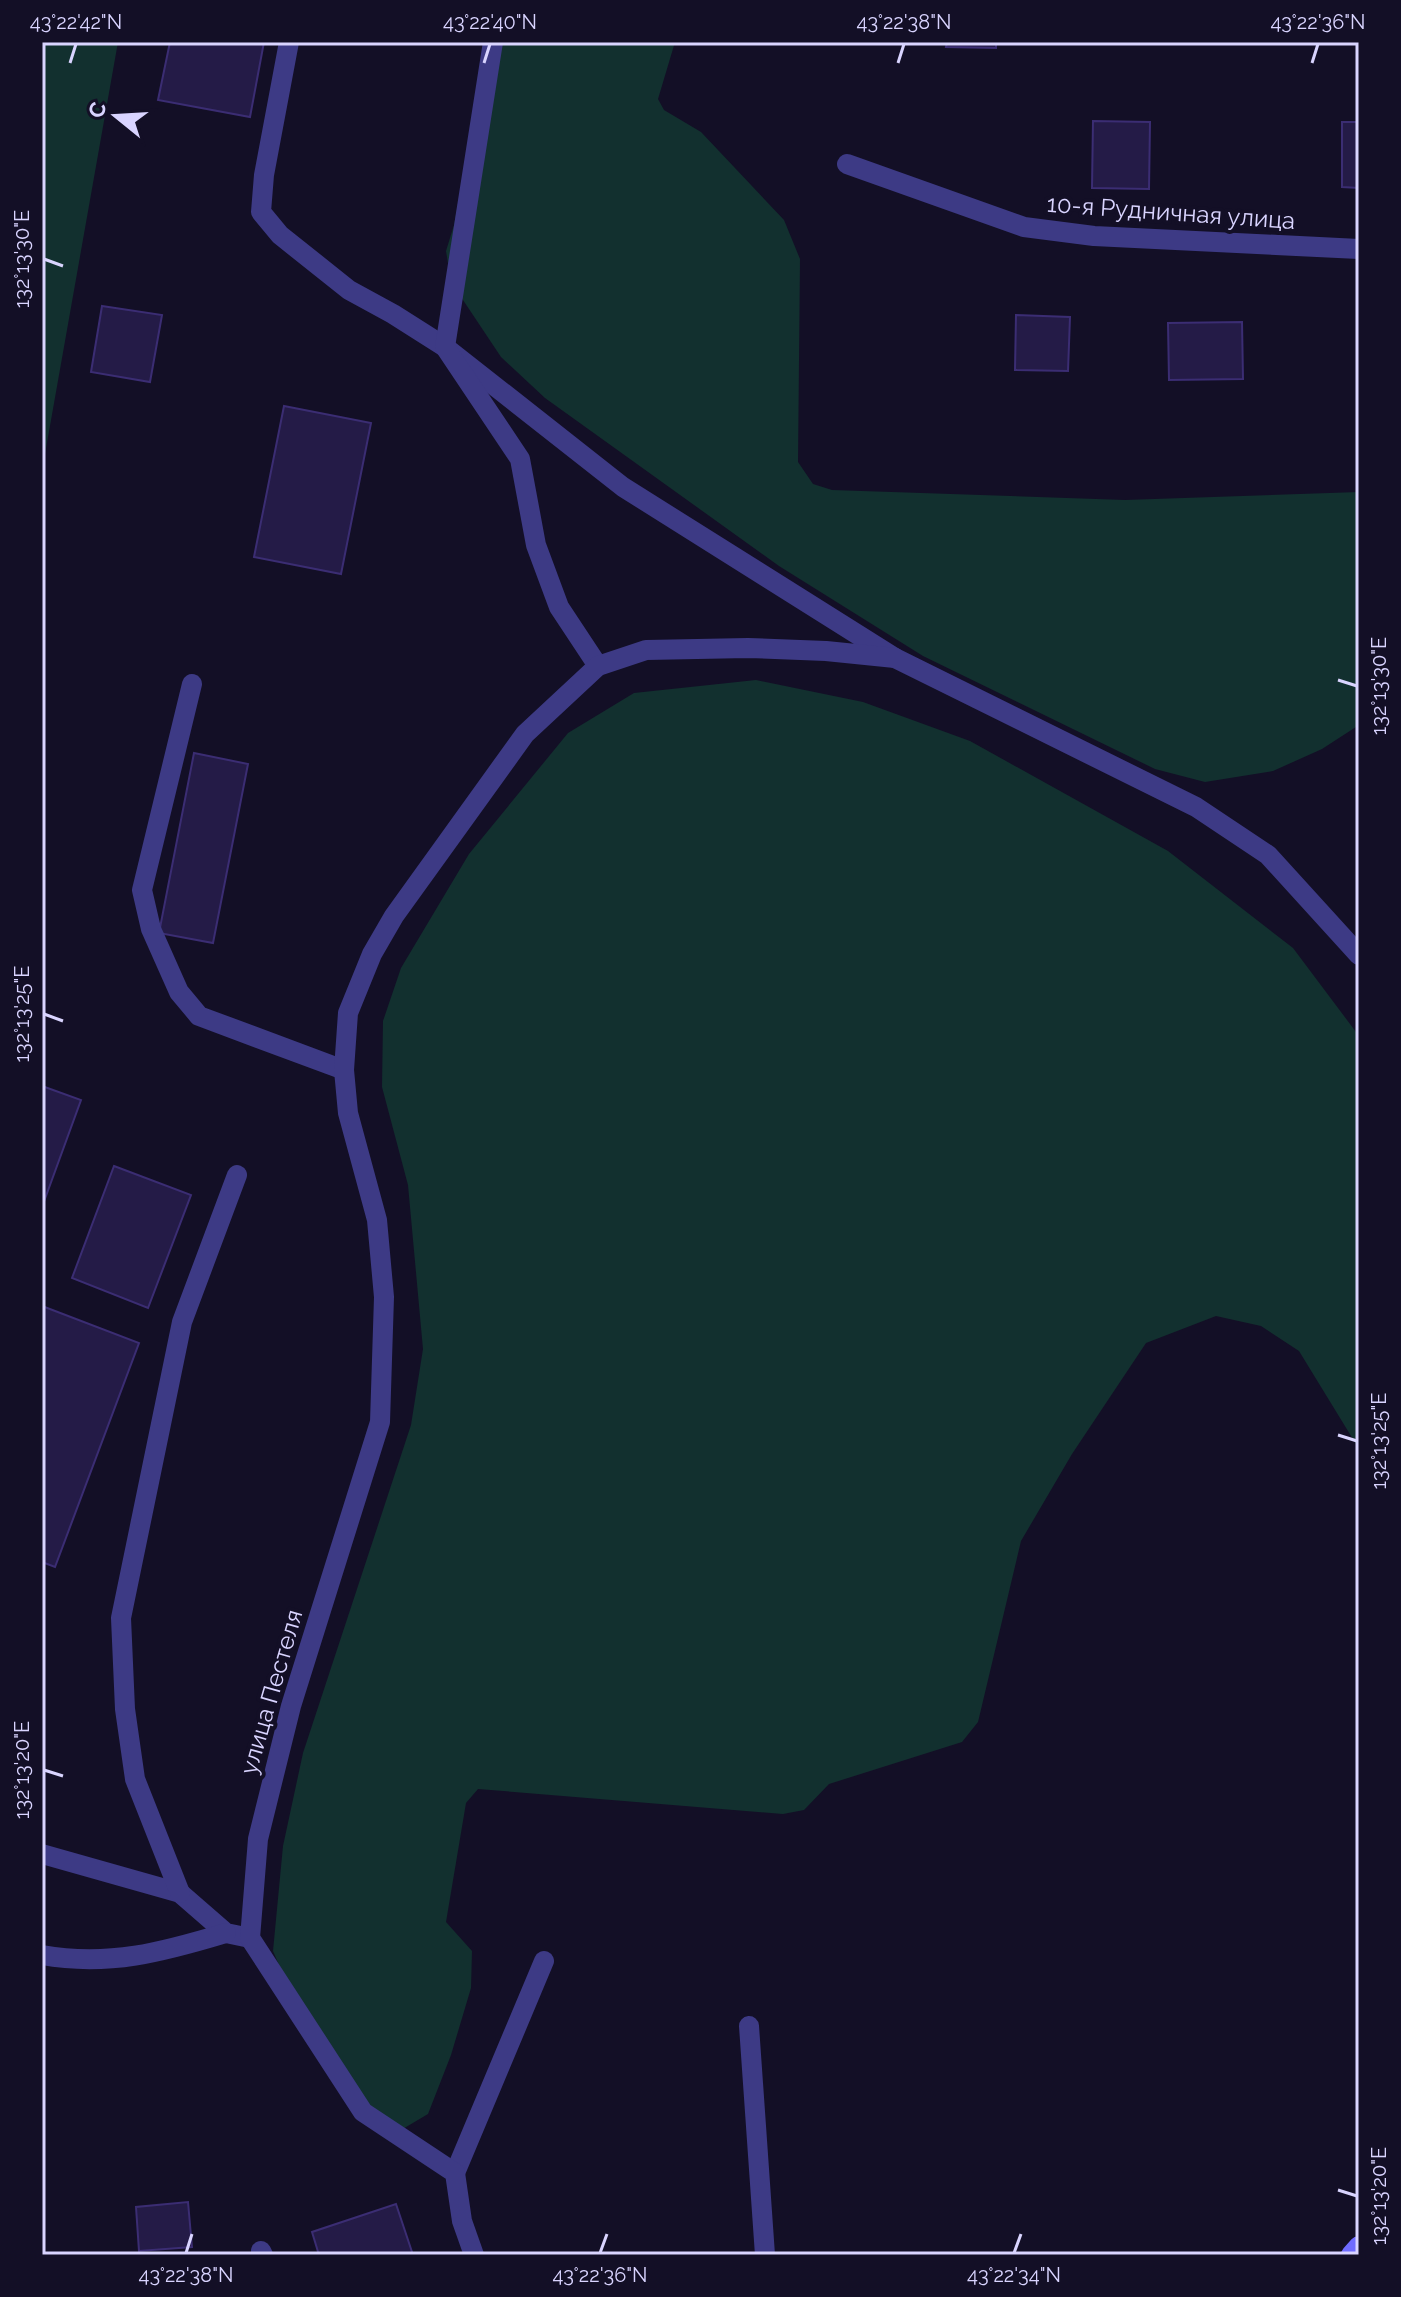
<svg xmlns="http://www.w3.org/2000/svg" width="1401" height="2297" viewBox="0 0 1401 2297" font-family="Raleway,sans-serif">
<rect width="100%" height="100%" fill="#130f26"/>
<g fill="#12302f">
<polygon points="42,42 118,42 42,471"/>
<polygon points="488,42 675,42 658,99 664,110 701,132 784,220 800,259 798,462 813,484 832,490 1125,500 1359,492 1359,725 1322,749 1273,771 1205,782 1155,769 923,656 779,566 545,398 501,357 451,282 446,251 454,225"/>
<polygon points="756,680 863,702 970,741 1168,851 1293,948 1359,1036 1359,1449 1299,1351 1261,1326 1216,1316 1146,1343 1072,1454 1021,1541 978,1722 962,1742 829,1784 804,1810 783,1814 478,1789 466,1803 446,1922 472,1951 471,1988 451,2055 428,2114 401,2130 367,2109 298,2009 273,1951 283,1846 303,1753 411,1425 423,1349 408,1185 382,1087 383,1021 401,968 469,854 568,733 634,693"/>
</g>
<g fill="#241b47" stroke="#3b2d73" stroke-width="2">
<polygon points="170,42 264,42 250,117 158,100"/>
<polygon points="947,42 996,42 996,48 946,47"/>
<polygon points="1093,121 1150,122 1149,189 1092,188"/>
<polygon points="1342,122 1359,122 1359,188 1342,187"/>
<polygon points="102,306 162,315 150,382 91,372"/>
<polygon points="1016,315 1070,317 1068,371 1015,370"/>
<polygon points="1242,322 1243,379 1169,380 1168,323"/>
<polygon points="284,406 371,423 341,574 254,557"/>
<polygon points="194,753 248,764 213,943 159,933"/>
<polygon points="42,1086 81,1100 42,1207"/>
<polygon points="114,1166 191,1195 148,1308 72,1278"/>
<polygon points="42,1306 139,1343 55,1567 42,1562"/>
<polygon points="188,2202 192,2247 139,2251 136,2207"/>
<polygon points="396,2204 413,2255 319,2255 312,2232"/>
</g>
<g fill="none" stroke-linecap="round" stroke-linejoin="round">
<g stroke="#3d3a85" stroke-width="20">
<polyline points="289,42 264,175 261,212 280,235 349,290 393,314 445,347 623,487 895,658"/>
<polyline points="493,42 445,347 520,459 536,545 559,607 598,666"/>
<polyline points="192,684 142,890 151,929 179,992 199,1016 344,1070"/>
<polyline points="42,1854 180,1893 226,1933 250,1938"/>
<polyline points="180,1893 135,1779 125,1709 121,1618 182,1322 237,1175"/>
<path d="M42 1955C108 1967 163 1952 226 1933"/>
<polyline points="749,2026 765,2255"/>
<polyline points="455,2173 544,1961"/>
<polyline points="261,2251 263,2255"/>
</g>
<g stroke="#3d3a85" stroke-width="20">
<polyline points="847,164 1024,227 1094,236 1359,249"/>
<polyline points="474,2255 462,2221 455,2173 363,2112 250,1938 258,1839 291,1706 380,1422 384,1297 377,1220 348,1113 344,1070 348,1013 372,954 394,916 525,734 598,666 646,650 748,648 826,651 895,658 1196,807 1268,855 1359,955"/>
</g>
<polyline stroke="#6f6bff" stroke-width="20" points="1351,2255 1359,2246"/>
</g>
<path fill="none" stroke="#d9d4ff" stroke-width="3" d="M70 63 76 44M484 63 490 44M898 63 904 44M1312 63 1318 44M44 259 63 266M1338 680 1357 686M44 1014 63 1021M1338 1435 1357 1441M44 1770 63 1776M1338 2190 1357 2196M186 2253 192 2234M600 2253 607 2234M1014 2253 1021 2234"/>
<g text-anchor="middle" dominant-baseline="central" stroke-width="8" stroke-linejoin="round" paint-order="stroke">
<g font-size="24" fill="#d9d4ff" stroke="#130f26">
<text transform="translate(1171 212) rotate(4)">10-я Рудничная улица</text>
<text transform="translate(271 1692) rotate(-74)">улица Пестеля</text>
</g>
</g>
<rect width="1401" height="2297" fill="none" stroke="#130f26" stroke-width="88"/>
<g transform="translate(116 116) rotate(288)" stroke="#130f26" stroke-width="6" paint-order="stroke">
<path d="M0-6L14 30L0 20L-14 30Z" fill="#d9d4ff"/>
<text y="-12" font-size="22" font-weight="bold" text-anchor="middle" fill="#d9d4ff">С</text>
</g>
<rect x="44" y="44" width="1313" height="2209" fill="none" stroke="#d9d4ff" stroke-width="3"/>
<g font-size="20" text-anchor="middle" fill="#d9d4ff">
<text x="76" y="29">43°22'42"N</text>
<text x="490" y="29">43°22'40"N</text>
<text x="904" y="29">43°22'38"N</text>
<text x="1318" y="29">43°22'36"N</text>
<text transform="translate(22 259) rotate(-90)" y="7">132°13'30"E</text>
<text transform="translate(1379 686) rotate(-90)" y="7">132°13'30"E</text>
<text transform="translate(22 1014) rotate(-90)" y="7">132°13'25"E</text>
<text transform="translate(1379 1441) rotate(-90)" y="7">132°13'25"E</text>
<text transform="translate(22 1770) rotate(-90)" y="7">132°13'20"E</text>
<text transform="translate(1379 2196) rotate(-90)" y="7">132°13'20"E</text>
<text x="186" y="2282">43°22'38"N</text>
<text x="600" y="2282">43°22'36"N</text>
<text x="1014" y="2282">43°22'34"N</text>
</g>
</svg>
